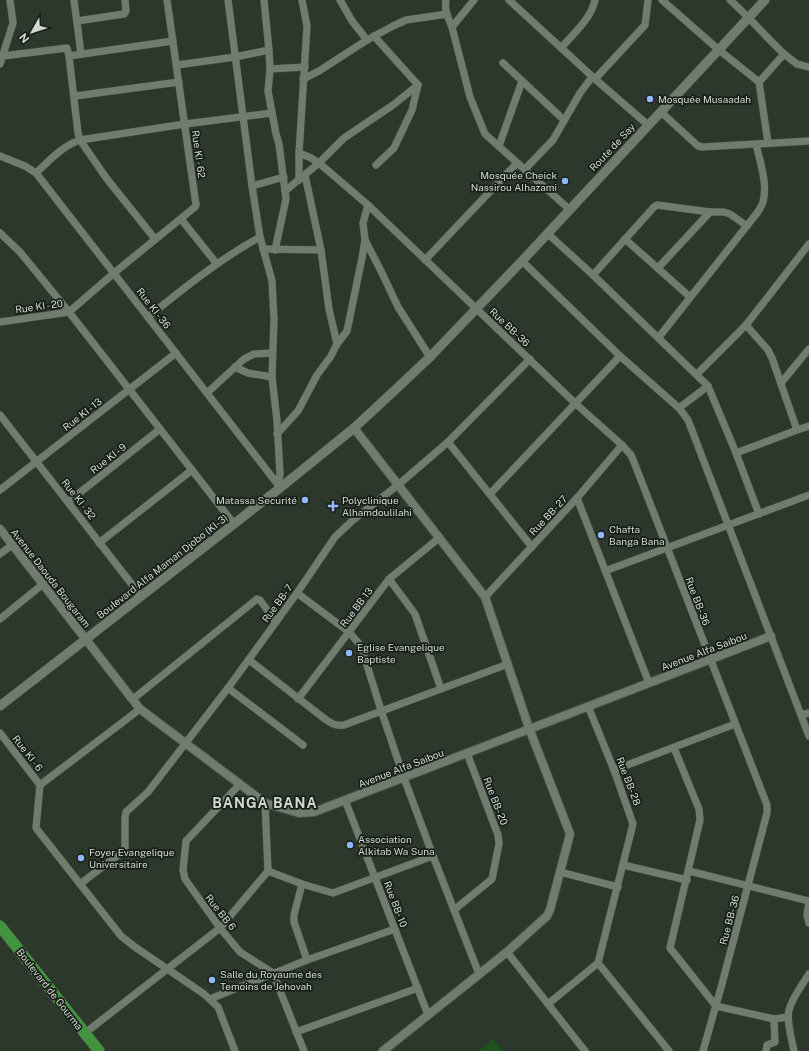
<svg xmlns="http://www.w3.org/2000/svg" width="809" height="1051" viewBox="0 0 809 1051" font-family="'Public Sans',sans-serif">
<rect width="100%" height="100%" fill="#2c382b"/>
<polygon fill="#1f521c" points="493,1039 503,1051 479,1051"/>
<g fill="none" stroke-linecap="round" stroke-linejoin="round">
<defs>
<g id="minor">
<polyline points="74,0 81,54"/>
<polyline points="228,0 252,186 260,237 272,281 274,319 272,377 277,421 280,474 278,485"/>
<polyline points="340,0 352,21 367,40"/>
<path d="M446 0C444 9 448 18 452 27L474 0"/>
<polyline points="509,0 595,79 648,125"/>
<polyline points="662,0 719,50 759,82 768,143"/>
<path d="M730 0C749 17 765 36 784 54"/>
<polyline points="77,21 124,14 126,11 125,0"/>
<polyline points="452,27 470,97 485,134 569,209"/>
<path d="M561 48C573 34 591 19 595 0"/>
<polyline points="269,50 270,69 305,67"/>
<polyline points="3,56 67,48 69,56 78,133 80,140 107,179 155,239"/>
<polyline points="69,56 173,41"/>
<polyline points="503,63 564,120"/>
<polyline points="0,64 13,23 10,0"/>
<polyline points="177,65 235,57 269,50 264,0"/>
<polyline points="270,69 268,91 276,134 279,144 286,199 275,250"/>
<polyline points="303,79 319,71 367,40 393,26 406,20 447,14"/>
<polyline points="595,79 645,25 648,0"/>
<polyline points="759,82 784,54 797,64 809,67"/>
<polyline points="75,96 179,82"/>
<polyline points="661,112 698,146 702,147 809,141"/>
<polyline points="499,146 522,81"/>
<polyline points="299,153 311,158 319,163 368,205 576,404 622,445 631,455 634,462 767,805 767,813 722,984 703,1051"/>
<polyline points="0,156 25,166 36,173 279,486"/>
<polyline points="376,165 394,148 412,110 418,85"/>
<polyline points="525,169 553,140 580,93 592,77"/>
<path d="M36 173C49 161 62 146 80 140L185 124 272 113"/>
<polyline points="305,175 321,250 329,309 337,344"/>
<polyline points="299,180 299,153 307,26 302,0"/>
<polyline points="252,186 284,177"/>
<polyline points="285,191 319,163 344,138 393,105 418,85 374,36"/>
<polyline points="181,219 217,264"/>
<polyline points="0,233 20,252 69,312 234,524"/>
<polyline points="547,233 593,275 708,386 736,453 759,514"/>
<polyline points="625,239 690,297"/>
<polyline points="365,240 381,271 398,307 430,357"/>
<polyline points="263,249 321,250"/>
<polyline points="425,260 517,163"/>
<polyline points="522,261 620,356 679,408 688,420 809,736"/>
<polyline points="658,268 710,212"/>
<polyline points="593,275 654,207 657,205 710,212 724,212 730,214 747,226"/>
<path d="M148 317C184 288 220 259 260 237"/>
<polyline points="0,322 69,312 114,273 195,207 196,205 167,0"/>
<polyline points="746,325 768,350 772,358 797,430"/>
<path d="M659 337 757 213C759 210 762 206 763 202 768 184 760 162 756 144"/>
<polyline points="235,367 248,373 272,377"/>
<polyline points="697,374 746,325 809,244"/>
<polyline points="781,383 809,349"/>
<polyline points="207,393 244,359 254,354 272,353"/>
<polyline points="679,408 708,386"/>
<polyline points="0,415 141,596"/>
<polyline points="277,434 298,411 317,375 331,356 337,344 347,331 362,258 365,240 363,223 368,205"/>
<polyline points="448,442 532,547"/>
<polyline points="736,453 797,430 809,426"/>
<polyline points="0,490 176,353"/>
<polyline points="490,494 620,356"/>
<polyline points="577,498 649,683"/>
<polyline points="68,502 160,429"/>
<polyline points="99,543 192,470"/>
<polyline points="0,554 12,545"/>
<polyline points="605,571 809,495"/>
<polyline points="389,579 415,614 441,689"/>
<polyline points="297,593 349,632 361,646 381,710 404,778 433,856 479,974"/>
<polyline points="485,597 577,498 622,445"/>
<polyline points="0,619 43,584"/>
<path d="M249 660 325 719C332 724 336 726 344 725L508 664"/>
<polyline points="228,688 303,745"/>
<polyline points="133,699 257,599 260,600 276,622"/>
<polyline points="298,699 389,579 439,538"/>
<polyline points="588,706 614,770 633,824 598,963 669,1051"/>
<polyline points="140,709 40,785 36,828 121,936 135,947 204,994 218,1007 235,1051"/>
<polyline points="801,715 809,713"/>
<polyline points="0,733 40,785"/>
<polyline points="674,748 699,809 700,820 670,948 716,1006 774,1019"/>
<polyline points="614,770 735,724"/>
<polyline points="240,784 186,841 183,870 185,879 220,928 240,952 273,973 304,1051"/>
<polyline points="345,800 428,1015"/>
<polyline points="623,865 687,880"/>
<polyline points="268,871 302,884 333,893 433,856"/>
<polyline points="689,871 809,901"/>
<polyline points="560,872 618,887"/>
<polyline points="80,884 122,852 125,848 125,818 126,812 148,792 228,688 297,593 335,537 353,520 398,485 448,442 530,359"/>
<polyline points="302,884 294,915 294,922 307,960"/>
<polyline points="809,901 807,915 809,923"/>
<polyline points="454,910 492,879 499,844 498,835 467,753"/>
<polyline points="507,952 585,1051"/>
<polyline points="210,999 307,960 395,929"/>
<polyline points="548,1004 598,963"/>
<polyline points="296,1032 418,988"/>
<polyline points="85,1033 220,928 268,871 265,803"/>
<polyline points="766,1051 767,1045 775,1042 774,1019 788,1017"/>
<path d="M794 1051C792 1040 786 1021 789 1010 792 998 802 985 809 974"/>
</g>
<g id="tertiary">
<polyline points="354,428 485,597 529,728 570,834 550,910 547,916 507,952 383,1051"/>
<polyline points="0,529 140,709 265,803 299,813 314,812 771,636"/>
</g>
<polyline id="secondary" points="0,706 280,488 354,428 394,391 430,357 522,261 765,0"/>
<polyline id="trunk" points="0,926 99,1051"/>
</defs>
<use href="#minor" stroke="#495348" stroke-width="8"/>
<use href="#tertiary" stroke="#495348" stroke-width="10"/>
<use href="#secondary" stroke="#495348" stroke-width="10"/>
<use href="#trunk" stroke="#495348" stroke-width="12"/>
<use href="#minor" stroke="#707d6e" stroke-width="7"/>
<use href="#tertiary" stroke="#707d6e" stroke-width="8"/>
<use href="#secondary" stroke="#707d6e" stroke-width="9"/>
<use href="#trunk" stroke="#43943f" stroke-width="11"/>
</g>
<g fill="#93b7fd" stroke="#181e18" stroke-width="1.5">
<circle cx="650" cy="99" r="4"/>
<circle cx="565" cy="181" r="4"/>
<circle cx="305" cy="500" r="4"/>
<path d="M331 500h4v4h4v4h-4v4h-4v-4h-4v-4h4z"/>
<circle cx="601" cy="535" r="4"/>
<circle cx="349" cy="653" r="4"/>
<circle cx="350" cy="845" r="4"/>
<circle cx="81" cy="858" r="4"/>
<circle cx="212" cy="980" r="4"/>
</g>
<g text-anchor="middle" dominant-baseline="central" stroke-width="3.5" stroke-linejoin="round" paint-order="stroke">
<g font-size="10" fill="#d0d8d0" stroke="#181e18" text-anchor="start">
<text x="658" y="99">Mosquée Musaadah</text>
<text x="557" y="175" text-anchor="end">Mosquée Cheick<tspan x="557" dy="12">Nassirou Alhazami</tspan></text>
<text x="297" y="500" text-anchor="end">Matassa Securité</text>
<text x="342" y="500">Polyclinique<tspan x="342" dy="12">Alhamdoulilahi</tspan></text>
<text x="609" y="529">Chafta<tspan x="609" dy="12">Banga Bana</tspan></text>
<text x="357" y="647">Eglise Evangelique<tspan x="357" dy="12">Baptiste</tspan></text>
<text x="358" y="839">Association<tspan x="358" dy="12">Alkitab Wa Suna</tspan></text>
<text x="89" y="852">Foyer Evangelique<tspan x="89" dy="12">Universitaire</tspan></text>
<text x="220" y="974">Salle du Royaume des<tspan x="220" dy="12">Temoins de Jehovah</tspan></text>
</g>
<g font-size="10" fill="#d0d8d0" stroke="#181e18">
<text transform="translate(612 147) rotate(-47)">Route de Say</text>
<text transform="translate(199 154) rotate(82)">Rue KI - 62</text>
<text transform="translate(39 306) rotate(-8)">Rue KI - 20</text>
<text transform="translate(154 308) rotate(52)">Rue KI - 36</text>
<text transform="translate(510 327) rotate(43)">Rue BB- 36</text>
<text transform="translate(82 414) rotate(-38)">Rue KI - 13</text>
<text transform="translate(108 458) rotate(-38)">Rue KI - 9</text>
<text transform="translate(79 499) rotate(52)">Rue KI - 32</text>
<text transform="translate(548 515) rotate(-47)">Rue BB- 27</text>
<text transform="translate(162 566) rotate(-38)">Boulevard Alfa Maman Djobo (KI-3)</text>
<text transform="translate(51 578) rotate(52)">Avenue Daouda Bougaram</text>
<text transform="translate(698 601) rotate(69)">Rue BB- 36</text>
<text transform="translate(277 603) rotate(-54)">Rue BB- 7</text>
<text transform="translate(356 607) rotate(-53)">Rue BB 13</text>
<text transform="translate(704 651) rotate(-21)">Avenue Alfa Saibou</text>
<text transform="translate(28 753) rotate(52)">Rue KI - 6</text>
<text transform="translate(401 768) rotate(-21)">Avenue Alfa Saibou</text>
<text transform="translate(629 781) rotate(69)">Rue BB- 28</text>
<text transform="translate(496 801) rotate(69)">Rue BB- 20</text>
<text transform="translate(396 904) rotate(69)">Rue BB- 10</text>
<text transform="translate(221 912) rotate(52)">Rue BB 6</text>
<text transform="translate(729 920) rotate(-75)">Rue BB- 36</text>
<text transform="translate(50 989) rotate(52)">Boulevard de Gourma</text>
</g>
<g font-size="14" font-weight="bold" letter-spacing="1" fill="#d0d8d0" stroke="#181e18">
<text x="265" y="803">BANGA BANA</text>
</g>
</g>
<g transform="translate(32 32) rotate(231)" stroke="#181e18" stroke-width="3" paint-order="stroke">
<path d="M0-3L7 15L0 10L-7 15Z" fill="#d0d8d0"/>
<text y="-6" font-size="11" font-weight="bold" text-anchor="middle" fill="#d0d8d0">N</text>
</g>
</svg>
